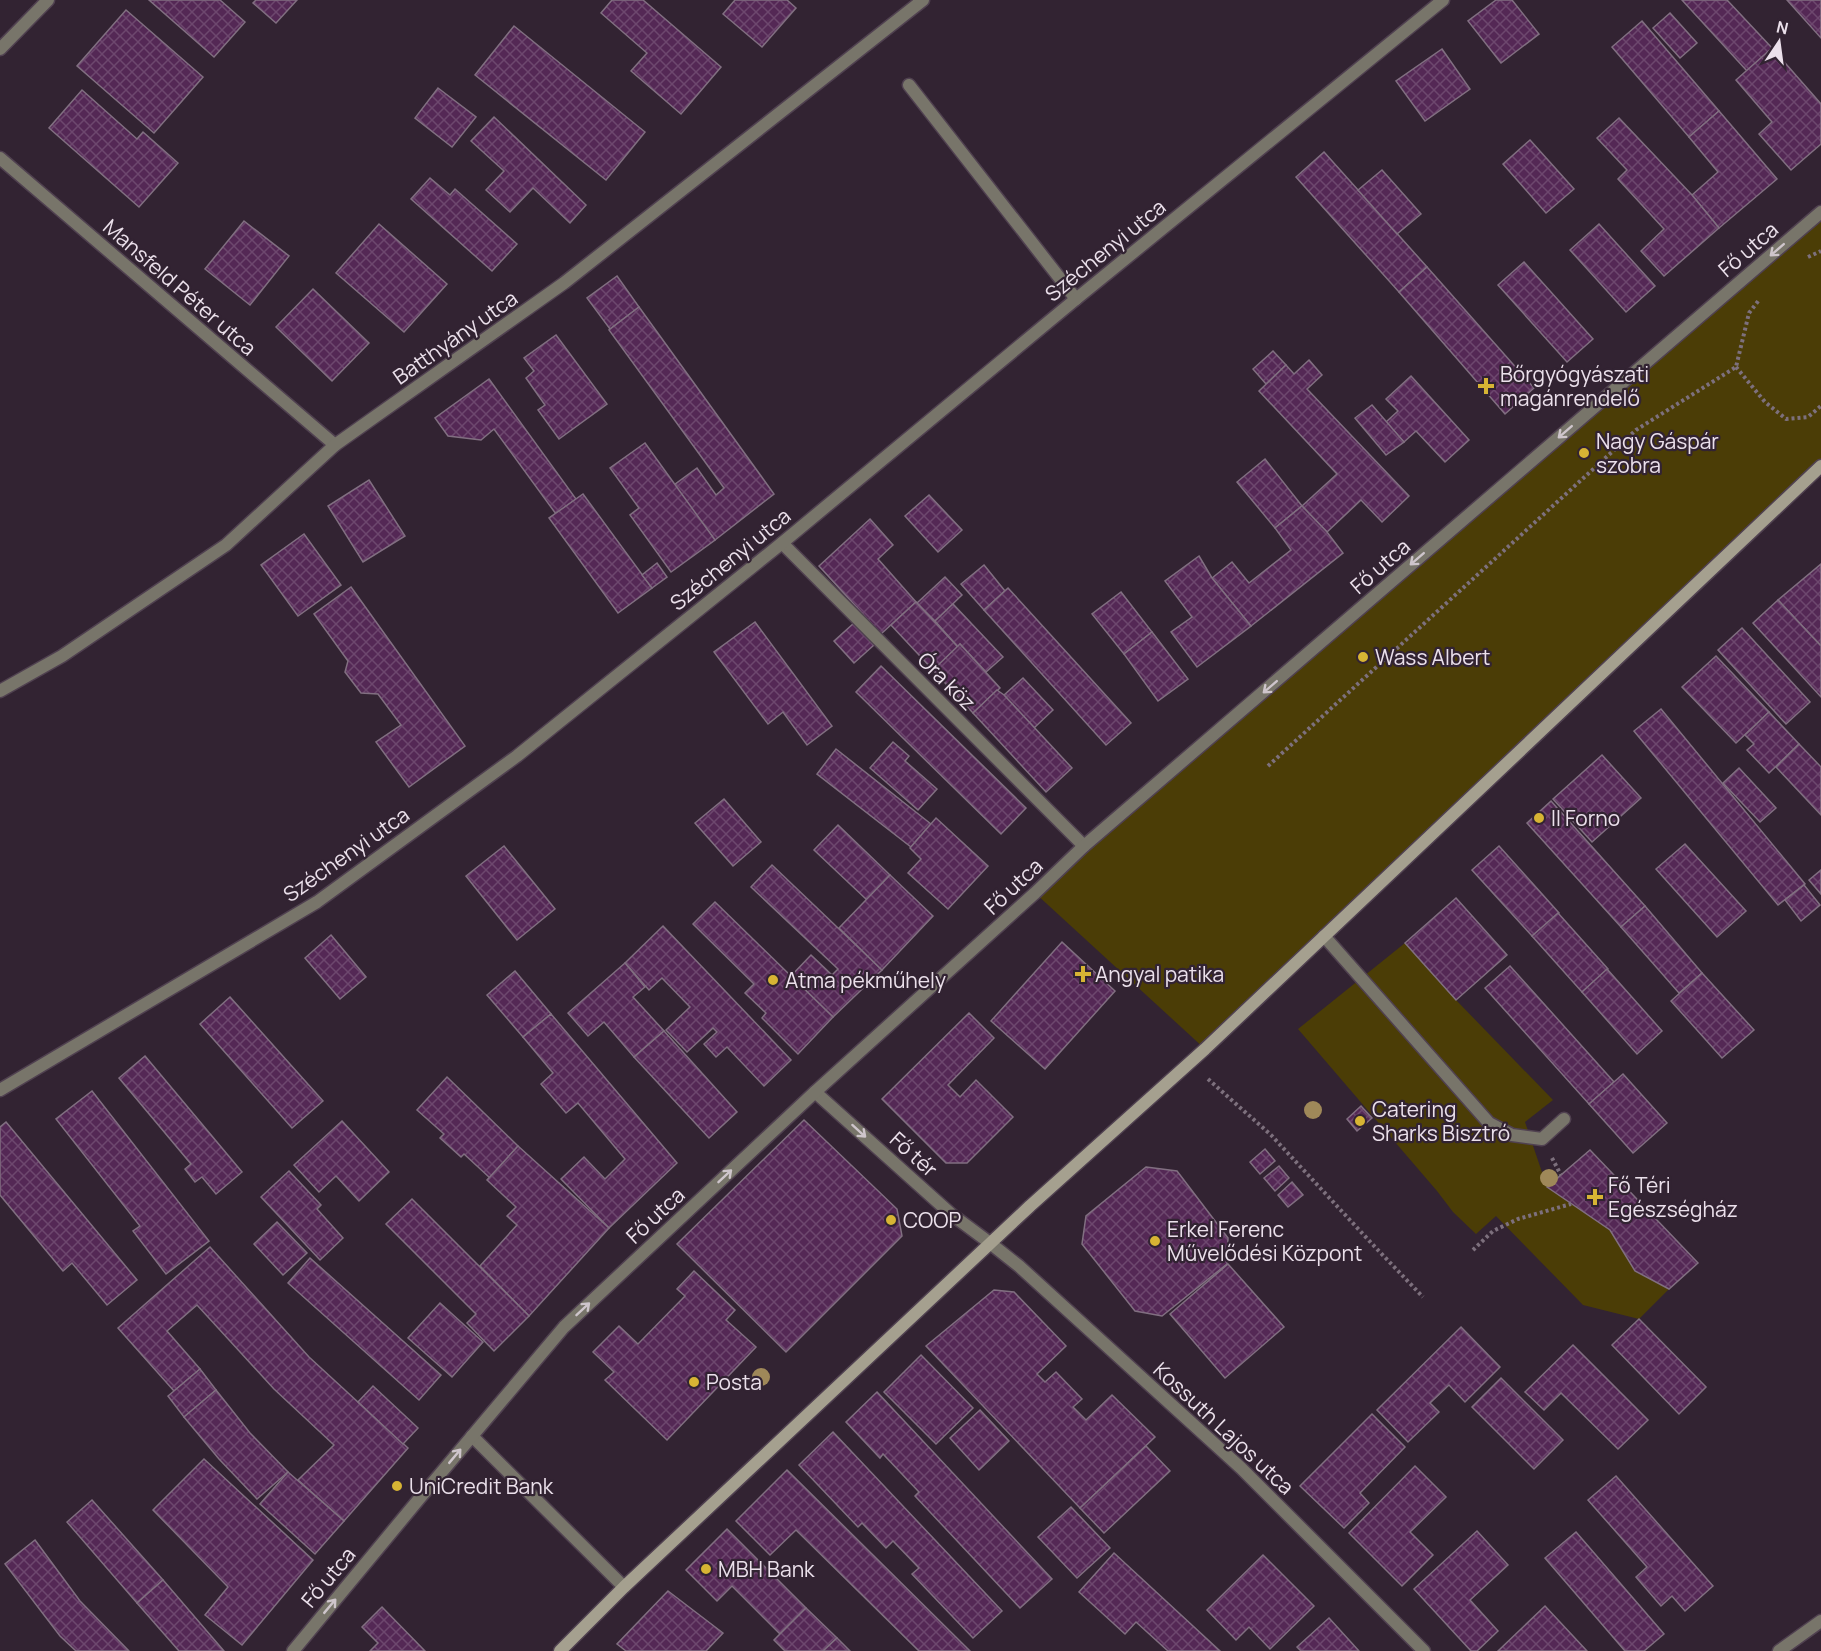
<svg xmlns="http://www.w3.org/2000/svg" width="1821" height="1651" viewBox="0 0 1821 1651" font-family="Manrope,sans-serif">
<defs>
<pattern id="building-cross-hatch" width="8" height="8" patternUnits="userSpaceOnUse" patternTransform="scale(1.5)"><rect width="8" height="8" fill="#542855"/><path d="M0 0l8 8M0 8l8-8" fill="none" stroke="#6d476e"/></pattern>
</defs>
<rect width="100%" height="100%" fill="#322332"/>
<g fill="#4b3d06">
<polygon points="1821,212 1821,466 1205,1049 1035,893"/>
<polygon points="1405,943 1456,1000 1553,1100 1525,1122 1547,1187 1610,1230 1635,1271 1669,1289 1639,1319 1583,1305 1496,1216 1476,1234 1453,1212 1437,1191 1298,1029"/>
</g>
<g fill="url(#building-cross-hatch)" stroke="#816f81" stroke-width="1.5">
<polygon points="149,0 220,0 245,22 214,57"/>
<polygon points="256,0 297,0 276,23 253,3"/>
<polygon points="612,0 643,0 721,67 681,114 631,71 647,53 601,13"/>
<polygon points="735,0 787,0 796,8 762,47 723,14"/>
<polygon points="1496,0 1512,0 1539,34 1501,63 1468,21"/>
<polygon points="1682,0 1727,0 1772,48 1747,71"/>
<polygon points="1787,0 1821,0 1821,38"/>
<polygon points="126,10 203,77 154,133 77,66"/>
<polygon points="1670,13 1697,43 1680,58 1653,28"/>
<polygon points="1642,21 1719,111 1689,137 1612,47"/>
<polygon points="514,26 645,132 606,180 475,75"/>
<polygon points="1772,48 1821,104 1821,144 1791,170 1759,134 1772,122 1736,80"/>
<polygon points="1442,49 1470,89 1425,121 1396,81"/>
<polygon points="438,88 476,117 452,147 415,118"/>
<polygon points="82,90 137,139 143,132 178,163 139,207 49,128"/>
<polygon points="1719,111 1777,179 1719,228 1692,195 1718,172 1689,137"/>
<polygon points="494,117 586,205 570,223 533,188 510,212 486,190 504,171 471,141"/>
<polygon points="1619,118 1692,195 1719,228 1664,276 1641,251 1664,229 1618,179 1627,170 1597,138"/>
<polygon points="1530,140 1574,189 1546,213 1503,164"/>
<polygon points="1324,152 1427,267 1399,292 1296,177"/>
<polygon points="1382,170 1421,214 1397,234 1358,190"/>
<polygon points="430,178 450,195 455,189 517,244 492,271 411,199"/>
<polygon points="244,221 289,256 250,305 205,269"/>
<polygon points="379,224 447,284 404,332 336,273"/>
<polygon points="1599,224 1655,286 1626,312 1570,250"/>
<polygon points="1524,262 1593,339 1567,362 1498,285"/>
<polygon points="1427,267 1534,388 1505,414 1399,292"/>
<polygon points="617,276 639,307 610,329 587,298"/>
<polygon points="313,289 369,343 332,381 276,327"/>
<polygon points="639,307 774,494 715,540 674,485 697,468 716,495 724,488 609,330"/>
<polygon points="556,335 607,404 559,439 538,410 545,405 526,378 534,371 524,358"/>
<polygon points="1273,351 1286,365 1266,384 1253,369"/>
<polygon points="1309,360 1322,375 1307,389 1409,496 1382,522 1361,500 1327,532 1302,506 1337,474 1259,391 1286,365 1294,374"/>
<polygon points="1411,376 1469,440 1445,462 1416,431 1404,442 1386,422 1398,411 1386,399"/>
<polygon points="489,379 576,499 556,514 494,429 481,440 448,436 435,418"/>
<polygon points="1372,405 1404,442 1386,455 1355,418"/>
<polygon points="645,443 715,540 671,572 630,515 639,508 610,468"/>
<polygon points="1265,459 1302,506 1275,528 1237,482"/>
<polygon points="369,480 405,536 363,562 328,506"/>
<polygon points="583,494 652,588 618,613 549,518"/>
<polygon points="929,495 962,530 938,552 905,516"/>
<polygon points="1302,506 1327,532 1343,553 1251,626 1212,578 1232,562 1249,583 1291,550 1275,528"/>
<polygon points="870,519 893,545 878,559 916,602 881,634 819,566"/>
<polygon points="304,534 341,585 298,616 261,565"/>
<polygon points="1199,556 1212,578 1251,626 1197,667 1171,632 1192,617 1165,581"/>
<polygon points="657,563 667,577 652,588 642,575"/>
<polygon points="1821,564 1821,646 1778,600"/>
<polygon points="984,565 1005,591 984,610 961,584"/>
<polygon points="945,577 962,595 935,621 917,603"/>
<polygon points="351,587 465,746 409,787 376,742 401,725 378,694 361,693 345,672 348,661 314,614"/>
<polygon points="1008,588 1131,723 1106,745 984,610"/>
<polygon points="1121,592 1152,632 1124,654 1092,614"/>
<polygon points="1778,600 1821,646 1821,697 1753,623"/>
<polygon points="916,602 958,647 933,670 891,625"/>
<polygon points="953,604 1003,657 986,672 960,644 958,647 935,621"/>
<polygon points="755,622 832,726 807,745 783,712 768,724 714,652"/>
<polygon points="854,623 874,645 854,663 834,641"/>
<polygon points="1742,628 1810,702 1786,724 1718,650"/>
<polygon points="1152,632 1188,679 1158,701 1124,654"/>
<polygon points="960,644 1000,688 973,713 933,670"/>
<polygon points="1716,656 1769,712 1736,743 1682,687"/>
<polygon points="881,666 1026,808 1001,834 856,692"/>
<polygon points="1023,678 1053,710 1034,728 1004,695"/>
<polygon points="997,690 1004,695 1072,768 1046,792 973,713"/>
<polygon points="1661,709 1805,884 1778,905 1634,731"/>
<polygon points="1769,712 1799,744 1769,773 1747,750 1754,744 1745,735"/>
<polygon points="893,742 909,756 905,761 937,789 918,810 870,768"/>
<polygon points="1799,744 1821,767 1821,815 1776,767"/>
<polygon points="836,749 931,824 911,847 817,774"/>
<polygon points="1602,755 1641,798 1592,842 1553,799"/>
<polygon points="1739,768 1776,808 1760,822 1723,783"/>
<polygon points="724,799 761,842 733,866 695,823"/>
<polygon points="1551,801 1645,906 1621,927 1527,823"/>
<polygon points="936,818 988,866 948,909 908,873 921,859 910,848"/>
<polygon points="838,825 890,875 867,900 814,850"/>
<polygon points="1685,844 1746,911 1717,937 1656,869"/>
<polygon points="504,846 555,909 517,940 466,876"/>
<polygon points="1499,846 1559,913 1532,936 1472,870"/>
<polygon points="772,865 882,970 833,1017 791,976 811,955 832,975 838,969 751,887"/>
<polygon points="1821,870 1821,894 1809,880"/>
<polygon points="890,875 933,916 882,970 839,928"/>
<polygon points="1804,885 1820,905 1801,921 1785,900"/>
<polygon points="1456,898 1507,955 1456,1000 1405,943"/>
<polygon points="715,902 833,1017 798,1054 762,1018 766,1013 745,993 754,984 693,924"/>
<polygon points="1645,906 1702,973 1679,993 1621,927"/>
<polygon points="1558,913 1608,969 1582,992 1532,936"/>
<polygon points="663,926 791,1060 764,1086 727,1047 716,1057 704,1044 717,1032 713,1028 687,1052 666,1030 690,1007 662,978 649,990 625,963"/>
<polygon points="331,935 366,977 340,999 305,958"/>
<polygon points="1062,942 1115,991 1045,1069 991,1021"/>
<polygon points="625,963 645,987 633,997 664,1031 634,1057 604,1022 588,1036 568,1013"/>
<polygon points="1510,966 1614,1082 1589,1104 1485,988"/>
<polygon points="1607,969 1662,1031 1637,1054 1582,992"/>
<polygon points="515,971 551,1014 523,1037 487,995"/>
<polygon points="1702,973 1754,1030 1722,1058 1671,1001"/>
<polygon points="230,997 323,1101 292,1128 200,1024"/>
<polygon points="969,1013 994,1038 948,1085 960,1097 976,1080 1013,1117 967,1163 946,1163 882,1099"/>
<polygon points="551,1014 677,1163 609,1228 561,1179 584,1157 605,1179 625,1159 578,1103 566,1113 541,1084 553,1073 523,1037"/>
<polygon points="664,1031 737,1112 709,1138 634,1057"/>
<polygon points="145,1056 242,1172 216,1194 202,1177 195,1182 185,1169 191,1164 119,1078"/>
<polygon points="1623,1074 1667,1123 1633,1153 1589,1104"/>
<polygon points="447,1077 518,1146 490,1178 464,1154 461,1157 440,1138 444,1134 417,1110"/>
<polygon points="92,1091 209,1241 166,1274 133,1231 140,1226 56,1119"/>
<polygon points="1361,1106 1372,1118 1357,1131 1347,1119"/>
<polygon points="804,1120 897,1209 902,1236 786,1352 677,1244"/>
<polygon points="342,1121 389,1172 359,1201 336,1176 319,1192 294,1165"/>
<polygon points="6,1122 137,1280 107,1305 72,1263 63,1271 0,1195 0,1127"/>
<polygon points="518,1146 609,1228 529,1316 480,1266 517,1225 507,1216 516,1207 487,1180"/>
<polygon points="1265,1149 1275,1161 1260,1174 1250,1162"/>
<polygon points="1590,1150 1698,1263 1669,1289 1635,1271 1610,1230 1547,1187"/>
<polygon points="1279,1166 1289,1178 1275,1191 1264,1178"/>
<polygon points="1146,1167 1177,1171 1228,1238 1227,1264 1162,1316 1135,1311 1082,1244 1086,1216"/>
<polygon points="289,1171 321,1205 317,1209 343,1238 320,1260 261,1197"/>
<polygon points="1292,1182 1303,1195 1288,1207 1278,1195"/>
<polygon points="412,1199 529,1316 494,1351 467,1323 476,1314 386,1224"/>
<polygon points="277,1222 307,1253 283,1275 254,1244"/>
<polygon points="210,1247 309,1357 408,1448 344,1521 298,1480 334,1445 274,1389 197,1305 167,1331 200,1369 174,1391 118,1328"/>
<polygon points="310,1258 441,1375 419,1400 288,1283"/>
<polygon points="1228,1264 1284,1327 1225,1378 1170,1314"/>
<polygon points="694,1271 735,1310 726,1320 756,1347 667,1440 605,1380 614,1372 593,1352 619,1326 638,1344 685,1296 677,1289"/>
<polygon points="994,1290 1014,1292 1066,1346 1037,1374 1045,1382 1056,1372 1082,1399 1073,1407 1086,1420 1112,1395 1155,1437 1080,1508 926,1346"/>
<polygon points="440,1303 483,1342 452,1377 408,1338"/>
<polygon points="1639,1319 1706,1387 1679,1414 1612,1345"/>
<polygon points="1461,1327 1500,1367 1465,1402 1449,1385 1430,1403 1439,1412 1408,1442 1377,1410"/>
<polygon points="1573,1345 1648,1420 1618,1449 1561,1393 1544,1410 1525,1392"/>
<polygon points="921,1355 973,1408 936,1444 884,1392"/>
<polygon points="200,1369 216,1390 184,1417 168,1396"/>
<polygon points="1501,1378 1563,1440 1534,1469 1472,1407"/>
<polygon points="373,1386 418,1428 403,1444 358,1402"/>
<polygon points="216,1390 250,1433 288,1472 257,1499 219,1459 184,1417"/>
<polygon points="877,1392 1052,1579 1020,1608 915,1496 919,1492 883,1454 880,1458 846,1422"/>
<polygon points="980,1410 1009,1441 979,1470 950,1438"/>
<polygon points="1372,1414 1405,1447 1360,1493 1369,1503 1344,1528 1300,1486"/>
<polygon points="833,1432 1002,1611 973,1638 912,1574 919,1568 893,1541 886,1548 862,1523 858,1527 799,1465"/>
<polygon points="1146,1446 1170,1471 1104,1533 1080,1508"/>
<polygon points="204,1459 313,1560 242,1645 205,1615 228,1587 153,1510"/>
<polygon points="1415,1466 1446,1497 1410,1532 1433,1555 1402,1586 1349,1533"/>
<polygon points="787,1470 970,1651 919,1651 796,1530 770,1555 736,1521"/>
<polygon points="288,1472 344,1521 315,1554 260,1504"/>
<polygon points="1616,1476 1713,1586 1685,1611 1672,1596 1661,1606 1636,1577 1647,1567 1588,1500"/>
<polygon points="92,1500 163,1580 137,1603 67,1522"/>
<polygon points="1071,1507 1110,1548 1077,1578 1038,1537"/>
<polygon points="727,1529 806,1608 780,1634 732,1586 717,1601 686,1570"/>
<polygon points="1477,1531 1508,1565 1470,1600 1498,1631 1477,1651 1471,1651 1414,1589"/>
<polygon points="1576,1532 1664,1634 1644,1651 1625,1651 1545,1558"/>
<polygon points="35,1540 80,1601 129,1651 76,1651 60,1636 5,1564"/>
<polygon points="1114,1553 1220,1651 1168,1651 1136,1622 1125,1634 1079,1592"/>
<polygon points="1263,1555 1314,1606 1270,1649 1249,1627 1236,1640 1207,1610"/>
<polygon points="163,1580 224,1651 179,1651 137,1603"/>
<polygon points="668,1591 723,1633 706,1651 626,1651 617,1644"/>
<polygon points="1545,1606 1587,1651 1498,1651"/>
<polygon points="382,1607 425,1651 370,1651 378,1643 362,1627"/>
<polygon points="806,1608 837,1638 823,1651 785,1651 774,1640"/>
<polygon points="1329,1618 1359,1651 1301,1651 1297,1647"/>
<polygon points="837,1638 850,1651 823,1651"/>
</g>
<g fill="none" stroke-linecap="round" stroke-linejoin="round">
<defs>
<g id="service">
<polyline points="909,85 1076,299"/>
<polyline points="1324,936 1489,1123 1512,1135 1542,1139 1564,1119"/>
<polyline points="815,1092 951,1214 990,1243"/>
<polyline points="472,1436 624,1587"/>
</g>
<polyline id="pedestrian" points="782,543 1084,846"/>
<g id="minor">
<polyline points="0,49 48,0"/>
<polyline points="0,158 335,445"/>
<polyline points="0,691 62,656 226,545 335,445 564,283 923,0"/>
<polyline points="0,1090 317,902 517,756 782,543 1076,299 1443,0"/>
<polyline points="990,1243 1019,1266 1241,1468 1424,1651"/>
<polyline points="293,1651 419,1499 564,1327 815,1092 1035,893 1084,846 1821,212"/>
<polyline points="1779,1651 1821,1621"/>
</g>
<polyline id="secondary" points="560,1651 624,1587 1030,1206 1205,1049 1821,466"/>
</defs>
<use href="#service" stroke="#504150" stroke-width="15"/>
<use href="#pedestrian" stroke="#504150" stroke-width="15"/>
<use href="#minor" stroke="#504150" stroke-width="15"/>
<use href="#secondary" stroke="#504150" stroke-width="15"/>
<g stroke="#7d707d" stroke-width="4" stroke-dasharray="3 3" stroke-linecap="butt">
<polyline points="1808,257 1821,251"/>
<polyline points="1736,367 1765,402 1786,419 1808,417 1821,406"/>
<polyline points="1268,766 1636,430 1736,367 1749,313 1759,300"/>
<polyline points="1208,1079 1271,1135 1375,1247 1423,1297"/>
<polyline points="1552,1158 1561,1175"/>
<polyline points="1473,1250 1493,1231 1518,1219 1571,1204"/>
</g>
<use href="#service" stroke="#78756a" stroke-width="12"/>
<use href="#pedestrian" stroke="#78756a" stroke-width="12"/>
<use href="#minor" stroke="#78756a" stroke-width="12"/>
<use href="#secondary" stroke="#a5a08f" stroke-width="12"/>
</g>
<g fill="#9f8859">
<circle cx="1313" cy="1110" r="9"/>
<circle cx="1549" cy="1178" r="9"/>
<circle cx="761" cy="1377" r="9"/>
</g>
<defs><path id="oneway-shaft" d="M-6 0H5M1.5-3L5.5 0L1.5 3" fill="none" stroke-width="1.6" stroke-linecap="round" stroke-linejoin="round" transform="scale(1.5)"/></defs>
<g stroke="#cec5cb">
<use href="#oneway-shaft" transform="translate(1777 250) rotate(139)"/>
<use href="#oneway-shaft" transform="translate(1565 432) rotate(139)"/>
<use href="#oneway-shaft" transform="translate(1417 559) rotate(139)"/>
<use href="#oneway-shaft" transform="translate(1270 687) rotate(139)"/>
<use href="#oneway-shaft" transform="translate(859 1131) rotate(42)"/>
<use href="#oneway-shaft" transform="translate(725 1176) rotate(-43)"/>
<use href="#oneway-shaft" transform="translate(583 1309) rotate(-43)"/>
<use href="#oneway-shaft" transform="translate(455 1456) rotate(-50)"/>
<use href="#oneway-shaft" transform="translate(330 1606) rotate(-50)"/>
</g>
<g fill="#d7b434" stroke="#322332" stroke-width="2">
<path d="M1483 377h6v6h6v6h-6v6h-6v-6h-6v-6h6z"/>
<circle cx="1584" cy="453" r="6"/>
<circle cx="1363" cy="657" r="6"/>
<circle cx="1539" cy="818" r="6"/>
<path d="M1080 965h6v6h6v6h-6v6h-6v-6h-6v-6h6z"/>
<circle cx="773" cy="980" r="6"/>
<circle cx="1360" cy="1121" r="6"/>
<path d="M1592 1188h6v6h6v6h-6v6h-6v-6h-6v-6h6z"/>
<circle cx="891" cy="1220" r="6"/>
<circle cx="1155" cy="1241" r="6"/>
<circle cx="694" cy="1382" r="6"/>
<circle cx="397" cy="1486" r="6"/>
<circle cx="706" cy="1569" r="6"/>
</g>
<g text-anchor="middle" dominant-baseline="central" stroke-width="4.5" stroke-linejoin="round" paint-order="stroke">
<g font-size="21" fill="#ebe0eb" stroke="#322332">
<text transform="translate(1748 249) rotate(-41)">Fő utca</text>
<text transform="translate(1105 250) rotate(-39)">Széchenyi utca</text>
<text transform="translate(180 287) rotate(41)">Mansfeld Péter utca</text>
<text transform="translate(455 337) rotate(-35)">Batthyány utca</text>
<text transform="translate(730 559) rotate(-39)">Széchenyi utca</text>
<text transform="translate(1380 566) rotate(-41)">Fő utca</text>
<text transform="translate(947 681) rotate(45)">Óra köz</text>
<text transform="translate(346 854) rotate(-35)">Széchenyi utca</text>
<text transform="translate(1013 886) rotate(-43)">Fő utca</text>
<text transform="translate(914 1154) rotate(42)">Fő tér</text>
<text transform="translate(655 1215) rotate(-43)">Fő utca</text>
<text transform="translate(1224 1428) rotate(43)">Kossuth Lajos utca</text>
<text transform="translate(328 1577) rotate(-50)">Fő utca</text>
</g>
<g font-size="21" fill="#ebe0eb" stroke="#322332" text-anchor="start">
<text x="1500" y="374">Bőrgyógyászati<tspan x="1500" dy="24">magánrendelő</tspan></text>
<text x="1596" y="441">Nagy Gáspár<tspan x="1596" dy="24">szobra</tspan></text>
<text x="1375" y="657">Wass Albert</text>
<text x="1551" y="818">Il Forno</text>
<text x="1095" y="974">Angyal patika</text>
<text x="785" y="980">Atma pékműhely</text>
<text x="1372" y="1109">Catering<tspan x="1372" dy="24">Sharks Bisztró</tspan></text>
<text x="1608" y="1185">Fő Téri<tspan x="1608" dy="24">Egészségház</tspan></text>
<text x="903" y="1220">COOP</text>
<text x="1167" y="1229">Erkel Ferenc<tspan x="1167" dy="24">Művelődési Központ</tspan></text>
<text x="706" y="1382">Posta</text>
<text x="409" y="1486">UniCredit Bank</text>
<text x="718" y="1569">MBH Bank</text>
</g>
</g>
<g transform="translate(1779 42) rotate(13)" stroke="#322332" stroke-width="4.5" paint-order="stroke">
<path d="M0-4.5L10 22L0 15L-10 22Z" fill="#ebe0eb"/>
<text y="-9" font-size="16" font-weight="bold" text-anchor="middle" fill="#ebe0eb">N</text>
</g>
</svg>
